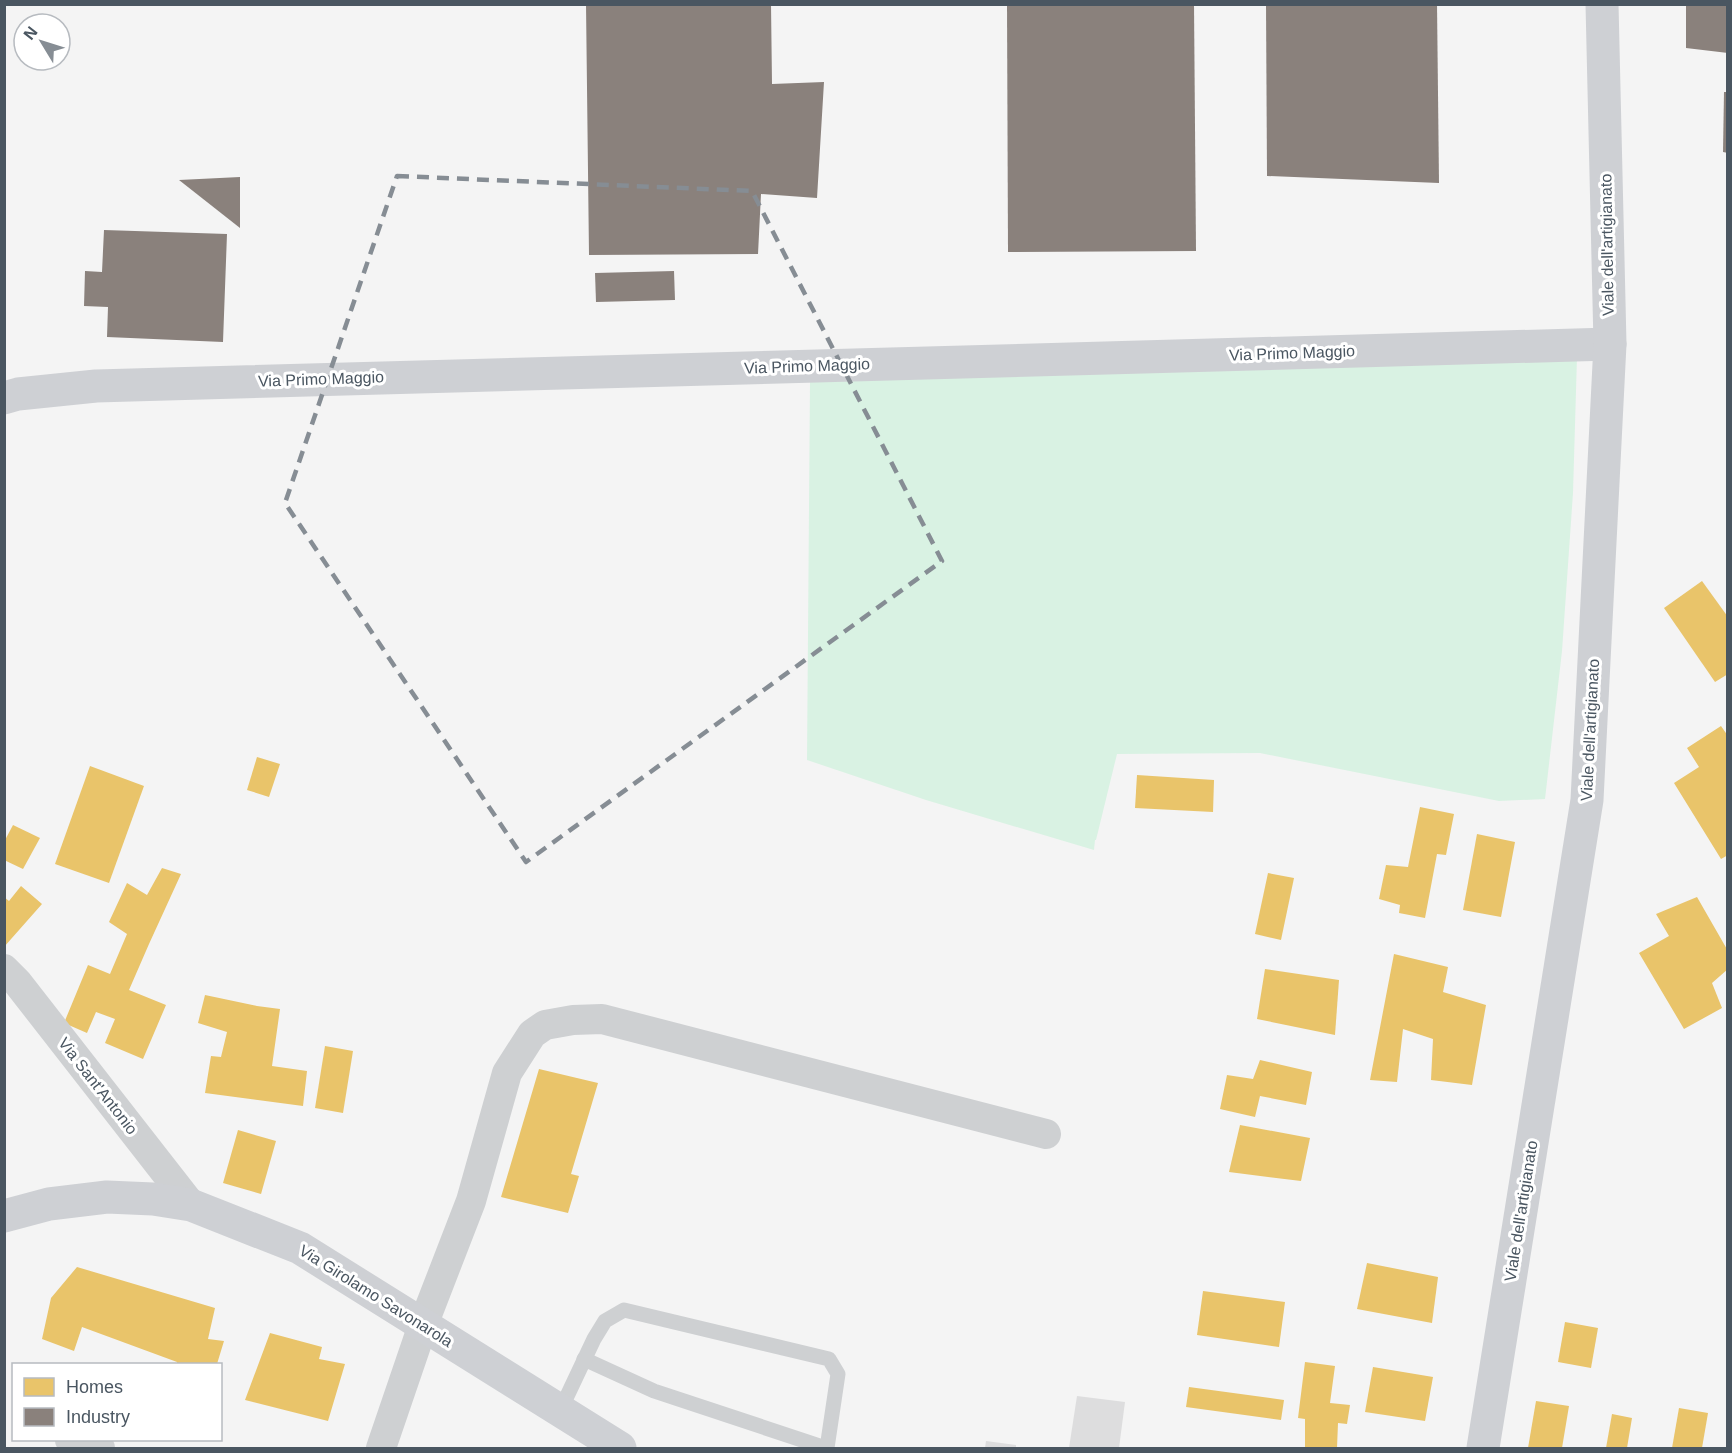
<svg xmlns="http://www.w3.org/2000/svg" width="1732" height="1453" viewBox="0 0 1732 1453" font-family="Arial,sans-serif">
<rect width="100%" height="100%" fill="#f4f4f4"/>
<polygon fill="#d9f2e3" points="1577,357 1573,493 1562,651 1545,799 1499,801 1260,753 1117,754 1096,840 1095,840 1094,850 926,800 807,760 810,382"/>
<g fill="#e9c46a">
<polygon points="1702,581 1728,617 1728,674 1715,682 1664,608"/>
<polygon points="1721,726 1728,736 1728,855 1721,859 1674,783 1699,767 1687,748"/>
<polygon points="257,757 280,764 269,797 247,790"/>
<polygon points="90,766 144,786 109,883 55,864"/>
<polygon points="1137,775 1214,780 1213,812 1135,808"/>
<polygon points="1420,807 1454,814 1446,855 1437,854 1425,918 1399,913 1400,905 1379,899 1386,865 1408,867"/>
<polygon points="13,825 40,838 23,869 4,860 4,842"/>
<polygon points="1477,834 1515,842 1501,917 1463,910"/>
<polygon points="162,868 181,874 149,944 129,990 166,1005 143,1059 105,1043 115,1019 96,1012 87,1033 64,1023 88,965 110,974 127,934 109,922 127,883 147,895"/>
<polygon points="1268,873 1294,878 1281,940 1255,934"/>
<polygon points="21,886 42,904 4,947 4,897 9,901"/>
<polygon points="1697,897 1728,951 1728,969 1712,983 1722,1008 1684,1029 1639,953 1669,936 1656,914"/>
<polygon points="1394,954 1448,967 1443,992 1486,1005 1472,1085 1431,1080 1433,1039 1403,1029 1397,1082 1370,1080"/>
<polygon points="1265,969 1339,980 1335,1035 1257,1019"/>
<polygon points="205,995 257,1006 280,1009 272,1066 307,1071 303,1106 205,1093 211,1056 221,1057 227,1032 198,1023"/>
<polygon points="325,1046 353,1051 343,1113 315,1108"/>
<polygon points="1260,1060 1312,1072 1306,1105 1260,1096 1255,1117 1220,1109 1227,1075 1253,1079"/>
<polygon points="539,1069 598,1083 571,1174 579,1176 568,1213 501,1197"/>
<polygon points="1240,1125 1310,1138 1301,1181 1229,1172"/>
<polygon points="238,1130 276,1141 261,1194 223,1183"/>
<polygon points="1367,1263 1438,1277 1432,1323 1357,1309"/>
<polygon points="77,1267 215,1308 208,1339 224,1341 217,1364 177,1364 177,1362 82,1327 74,1351 42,1339 51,1298"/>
<polygon points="1203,1291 1285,1302 1279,1347 1197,1335"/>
<polygon points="1565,1322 1598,1328 1591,1368 1558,1362"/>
<polygon points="270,1333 322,1347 319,1359 345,1364 328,1421 245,1400"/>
<polygon points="1305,1362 1335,1366 1330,1403 1350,1405 1347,1424 1338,1423 1337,1448 1305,1448 1305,1419 1298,1418"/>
<polygon points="1373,1367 1433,1377 1425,1421 1365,1412"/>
<polygon points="1189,1387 1284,1400 1281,1420 1186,1407"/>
<polygon points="1536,1401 1569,1406 1562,1448 1528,1448"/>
<polygon points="1679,1408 1708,1413 1702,1448 1672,1448"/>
<polygon points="1612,1414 1632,1418 1627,1448 1606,1448"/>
</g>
<g fill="#8a817c">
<polygon points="586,4 771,4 772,84 824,82 817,198 761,194 758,254 589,255"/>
<polygon points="1007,4 1194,4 1196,251 1008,252"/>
<polygon points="1266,4 1437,4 1439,183 1267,176"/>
<polygon points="1686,5 1728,5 1728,53 1686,48"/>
<polygon points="1724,92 1728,92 1728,153 1723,152"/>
<polygon points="240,177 240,228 179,180"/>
<polygon points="104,230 227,234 223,342 107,337 108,307 84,306 85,271 102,272"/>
<polygon points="674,271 675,300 596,302 595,273"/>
</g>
<g fill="#ddddde">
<polygon points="1077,1396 1125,1402 1119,1448 1069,1448"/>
<polygon points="986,1441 1016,1445 1016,1448 985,1448"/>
</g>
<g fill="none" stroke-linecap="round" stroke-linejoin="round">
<g stroke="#ced0d2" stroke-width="15">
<polyline points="584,1359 654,1391 826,1448"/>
<polyline points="560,1411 594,1339 605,1321 624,1310 829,1359 838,1374 827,1448"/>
</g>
<g stroke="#ced0d2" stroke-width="30">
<polyline points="4,969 17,982 191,1205"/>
<polyline points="70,1440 100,1448"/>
<polyline points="381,1448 423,1325 471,1201 507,1073 532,1034 545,1025 573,1020 602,1019 1046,1134"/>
</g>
<g stroke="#ced0d4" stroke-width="33">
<polyline points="4,398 18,394 96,386 1610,344"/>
<polyline points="4,1216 49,1204 107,1197 153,1199 191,1205 300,1248 620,1448"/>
<polyline points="1483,1448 1587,800 1610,344 1602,4"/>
</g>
</g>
<path fill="none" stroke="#868d94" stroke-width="4.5" stroke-dasharray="12 8" stroke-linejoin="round" d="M397 176 752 191 942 561 526 862 285 503Z"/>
<g text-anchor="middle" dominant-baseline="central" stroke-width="6" stroke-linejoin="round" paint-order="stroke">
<g font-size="16" fill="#4a5661" stroke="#fff">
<text transform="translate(1607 245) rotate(-91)">Viale dell'artigianato</text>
<text transform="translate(1292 353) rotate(-2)">Via Primo Maggio</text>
<text transform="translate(807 366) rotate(-2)">Via Primo Maggio</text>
<text transform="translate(321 379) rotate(-2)">Via Primo Maggio</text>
<text transform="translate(1590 730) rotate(-87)">Viale dell'artigianato</text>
<text transform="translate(98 1086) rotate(52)">Via Sant'Antonio</text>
<text transform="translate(1521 1211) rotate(-81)">Viale dell'artigianato</text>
<text transform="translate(376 1296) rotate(32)">Via Girolamo Savonarola</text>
</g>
</g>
<rect width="1732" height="1453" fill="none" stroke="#4a5661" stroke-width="12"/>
<rect x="12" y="1363" width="210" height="78" fill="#ffffff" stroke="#b7bbc0" stroke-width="1.5"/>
<rect x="24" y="1378" width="30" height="18" fill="#e9c46a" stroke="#b7bbc0" stroke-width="1.5"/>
<text x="66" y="1393" font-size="18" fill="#4a5661">Homes</text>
<rect x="24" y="1408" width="30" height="18" fill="#8a817c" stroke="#b7bbc0" stroke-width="1.5"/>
<text x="66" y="1423" font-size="18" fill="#4a5661">Industry</text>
<g transform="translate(42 42) rotate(308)"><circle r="28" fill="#ffffff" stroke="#b7bbc0" stroke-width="1.5"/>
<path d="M0-4.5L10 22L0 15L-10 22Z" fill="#868d94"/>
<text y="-9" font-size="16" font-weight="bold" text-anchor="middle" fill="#4a5661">N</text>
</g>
</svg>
